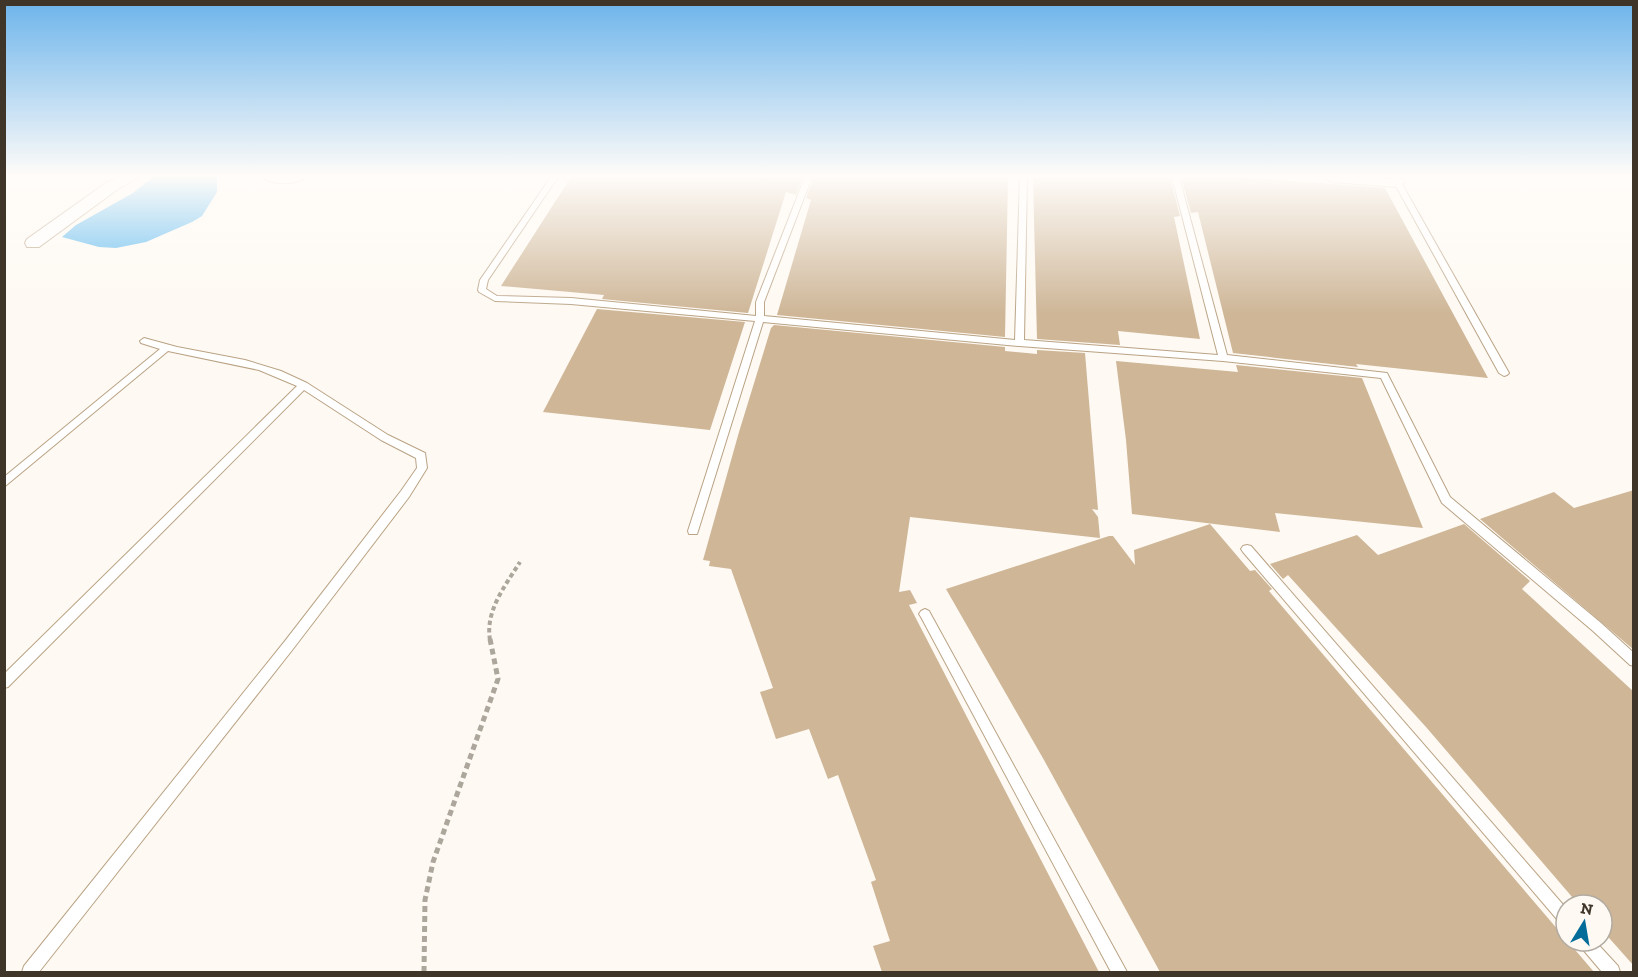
<svg xmlns="http://www.w3.org/2000/svg" width="1638" height="977" viewBox="0 0 1638 977" font-family="'Zilla Slab',serif">
<rect width="100%" height="100%" fill="#fef9f2"/>
<polygon fill="#52b5ef" points="153,177 217,177 217,192 202,216 192,222 146,242 116,248 99,247 62,237 76,225 133,193"/>
<g fill="#ceb697">
<polygon points="571,177 803,177 796,195 786,192 748,313 602,299 604,295 501,286"/>
<polygon points="814,177 1008,177 1005,337 777,315 811,200 806,198"/>
<polygon points="1033,177 1170,177 1180,216 1174,217 1200,339 1118,331 1120,345 1037,339"/>
<polygon points="1181,177 1238,177 1385,188 1488,378 1356,364 1358,367 1233,353 1198,212 1191,213"/>
<polygon points="597,309 745,322 710,430 543,412"/>
<polygon points="774,325 1005,347 1005,351 1037,354 1037,350 1085,353 1098,510 1092,509 1098,517 1100,538 910,517 899,592 910,590 917,603 909,605 1099,972 882,972 873,946 890,941 871,882 876,880 838,775 828,779 809,729 776,739 760,692 773,688 731,569 709,566 710,561 703,560 739,432 771,328"/>
<polygon points="1116,361 1238,372 1236,365 1362,378 1423,528 1275,513 1280,532 1132,514 1126,440"/>
<polygon points="1634,490 1634,650 1480,519 1554,492 1574,508"/>
<polygon points="1210,524 1250,571 1255,570 1272,589 1269,591 1594,972 1160,972 1044,760 946,589 1109,536 1113,536 1135,565 1134,550"/>
<polygon points="1464,524 1530,581 1522,589 1634,692 1634,966 1602,930 1602,905 1579,905 1426,727 1288,575 1283,579 1270,564 1357,535 1378,555"/>
</g>
<g fill="none" stroke-linecap="round" stroke-linejoin="round">
<defs>
<g id="lane">
<polygon points="551,177 558,177 488,280 486,289 497,296 571,298 756,316 756,302 805,177 812,177 764,302 764,316 1015,340 1020,177 1027,177 1024,340 1218,355 1172,177 1179,177 1227,355 1387,373 1450,497 1601,623 1634,653 1634,666 1630,665 1593,631 1442,503 1381,378 1223,361 1019,346 763,322 698,531 697,534 689,534 688,531 755,321 571,304 495,301 479,292 478,290 480,280"/>
<polygon points="1391,177 1398,177 1509,373 1507,375 1504,376 1499,373"/>
<polygon points="144,338 177,347 245,360 281,371 307,383 388,435 425,453 427,468 409,497 293,649 39,972 22,972 24,966 285,641 401,491 417,468 416,458 381,440 304,390 8,687 4,688 4,674 297,386 259,370 168,351 4,487 4,477 160,349 141,343 140,341"/>
<polygon points="1247,545 1251,546 1566,908 1566,927 1561,924 1243,552 1241,549 1243,546"/>
<polygon points="925,609 929,611 1127,972 1111,972 921,617 919,614 921,611"/>
<polygon points="1577,941 1595,941 1618,966 1620,972 1602,972 1580,946"/>
</g>
<g id="street">
<polygon points="119,177 139,177 118,189 39,247 27,247 25,243 27,239 106,183"/>
<path d="M263 177H305C298 185 270 185 263 177Z"/>
<polygon points="1324,177 1403,179 1405,182 1397,187 1332,182"/>
</g>
</defs>
<use href="#lane" stroke="#baa385" stroke-width="2"/>
<use href="#street" stroke="#baa385" stroke-width="2"/>
<path stroke="#aca69c" stroke-width="4" stroke-dasharray="4.5 3" stroke-linecap="butt" d="M490 640C485 611 505 586 520 562"/>
<polyline stroke="#aca69c" stroke-width="5" stroke-dasharray="6 4" stroke-linecap="butt" points="424,972 425,900 433,862 498,679 490,639"/>
<use href="#lane" fill="#fff" fill-rule="evenodd"/>
<use href="#street" fill="#fff" fill-rule="evenodd"/>
</g>
<linearGradient id="sky" x2="0" y2="1"><stop stop-color="#6cb4eb"/><stop offset="0.56" stop-color="#fffcf9"/><stop offset="1" stop-color="#fffcf9" stop-opacity="0"/></linearGradient>
<rect width="1638" height="314" fill="url(#sky)"/>
<rect width="1638" height="977" fill="none" stroke="#3f3629" stroke-width="12"/>
<g transform="translate(1584 923) rotate(11)"><circle r="28" fill="#fef9f2" stroke="#b2aba2" stroke-width="1.5"/>
<path d="M0-4.5L10 22L0 15L-10 22Z" fill="#046c99"/>
<text y="-9" font-size="16" font-weight="bold" text-anchor="middle" fill="#3f3629">N</text>
</g>
</svg>
